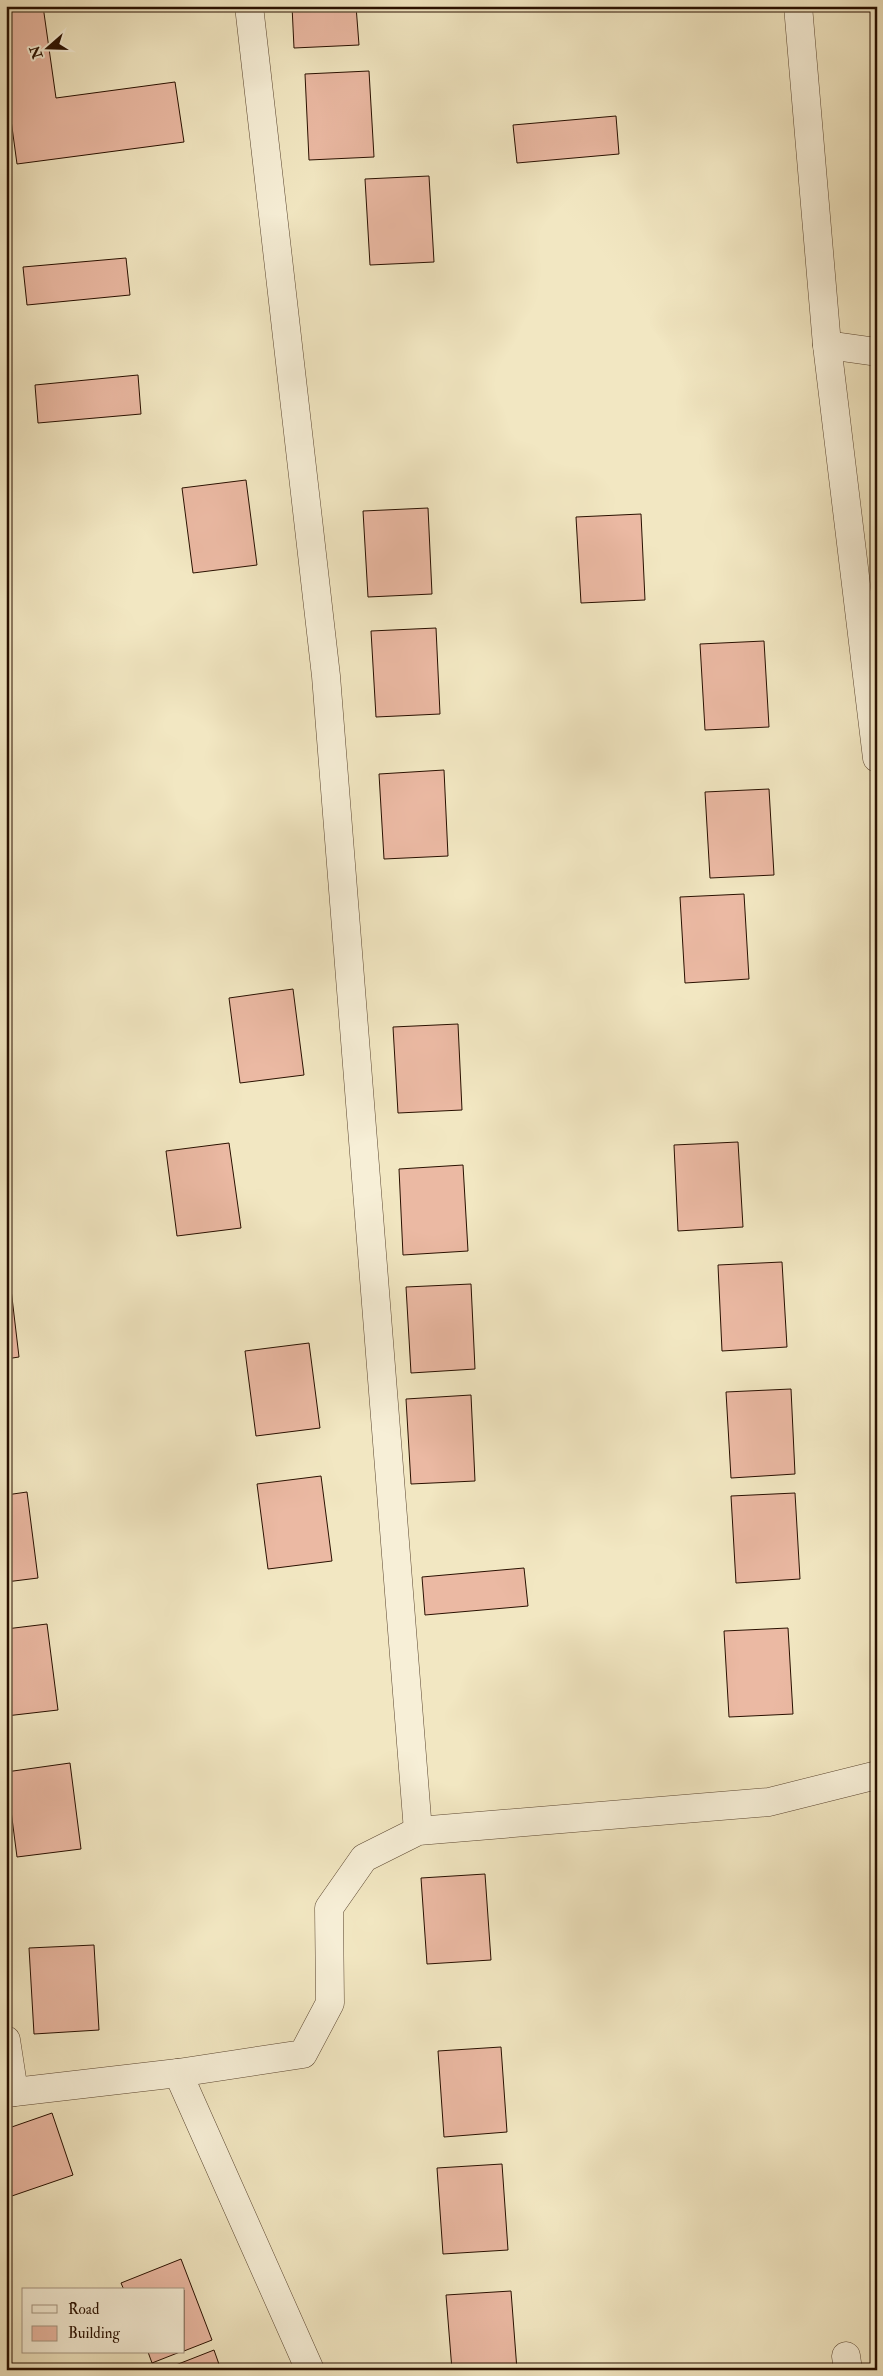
<svg xmlns="http://www.w3.org/2000/svg" width="883" height="2376" viewBox="0 0 883 2376" font-family="'IM FELL Double Pica',serif">
<rect width="100%" height="100%" fill="#f2e7c2"/>
<filter id="stains"><feTurbulence type="fractalNoise" baseFrequency=".004" numOctaves="4"/><feColorMatrix values="0 0 0 0 .2 0 0 0 0 .09 0 0 0 0 .02 0 0 0 .5 -.17"/></filter>
<radialGradient id="worn" r=".72"><stop offset=".6" stop-color="#630" stop-opacity="0"/><stop offset="1" stop-color="#630" stop-opacity=".3"/></radialGradient>
<g fill="#ebb9a3" stroke="#291000">
<polygon points="6,6 43,6 56,98 175,82 184,142 17,164 6,83"/>
<polygon points="292,6 356,6 359,45 294,48"/>
<polygon points="369,71 374,157 309,160 305,74"/>
<polygon points="616,116 619,154 517,163 513,125"/>
<polygon points="429,176 434,262 370,265 365,179"/>
<polygon points="126,258 130,295 27,305 23,267"/>
<polygon points="138,375 141,414 38,423 35,385"/>
<polygon points="246,480 257,565 193,573 182,488"/>
<polygon points="428,508 432,594 368,597 363,511"/>
<polygon points="641,514 645,600 581,603 576,517"/>
<polygon points="436,628 440,714 376,717 371,631"/>
<polygon points="764,641 769,727 705,730 700,644"/>
<polygon points="444,770 448,856 384,859 379,774"/>
<polygon points="769,789 774,875 710,878 705,792"/>
<polygon points="744,894 749,979 685,983 680,897"/>
<polygon points="293,989 304,1075 240,1083 229,998"/>
<polygon points="458,1024 462,1110 398,1113 393,1027"/>
<polygon points="738,1142 743,1227 678,1231 674,1145"/>
<polygon points="229,1143 241,1228 177,1236 166,1151"/>
<polygon points="463,1165 468,1251 403,1255 399,1169"/>
<polygon points="782,1262 787,1347 722,1351 718,1265"/>
<polygon points="9,1272 19,1357 6,1359 6,1273"/>
<polygon points="471,1284 475,1369 411,1373 406,1287"/>
<polygon points="309,1343 320,1428 256,1436 245,1351"/>
<polygon points="791,1389 795,1474 731,1478 726,1392"/>
<polygon points="471,1395 475,1481 411,1484 406,1399"/>
<polygon points="321,1476 332,1561 268,1569 257,1484"/>
<polygon points="27,1492 38,1578 6,1582 6,1495"/>
<polygon points="795,1493 800,1579 736,1583 731,1496"/>
<polygon points="524,1568 528,1606 425,1615 422,1577"/>
<polygon points="47,1624 58,1710 6,1716 6,1629"/>
<polygon points="788,1628 793,1714 729,1717 724,1631"/>
<polygon points="70,1763 81,1849 17,1857 6,1772"/>
<polygon points="485,1874 491,1960 427,1964 421,1878"/>
<polygon points="94,1945 99,2030 34,2034 29,1948"/>
<polygon points="501,2047 507,2132 444,2137 438,2051"/>
<polygon points="52,2113 73,2175 6,2198 6,2129"/>
<polygon points="502,2164 508,2250 443,2254 437,2168"/>
<polygon points="181,2259 212,2340 184,2351 184,2290 124,2290 121,2283"/>
<polygon points="511,2291 517,2370 452,2370 446,2295"/>
<polygon points="214,2350 221,2370 163,2370"/>
<polygon points="148,2352 180,2352 152,2363"/>
</g>
<g fill="none" stroke-linecap="round" stroke-linejoin="round">
<defs>
<g id="minor">
<polyline points="249,6 326,676 418,1831"/>
<polyline points="798,6 827,345 877,758"/>
<polyline points="827,345 877,352"/>
<polyline points="6,2040 14,2092"/>
<polyline points="178,2073 310,2370"/>
<polyline points="6,2093 178,2073 303,2054 330,2003 329,1908 364,1858 418,1831 769,1802 877,1775"/>
<polyline points="846,2356 848,2370"/>
</g>
</defs>
<use href="#minor" stroke="#5b4630" stroke-width="29"/>
<use href="#minor" stroke="#f7efd7" stroke-width="28"/>
</g>
<rect width="883" height="2376" fill="none" stroke="#f2e7c2" stroke-width="25"/>
<rect x="8" y="8" width="868" height="2361" fill="none" stroke="#291000" stroke-width="2.5"/>
<rect x="12" y="12" width="858" height="2351" fill="none" stroke="#291000"/>
<rect x="22" y="2288" width="162" height="65" fill="#f7efd7" stroke="#a59681"/>
<rect x="32" y="2305" width="25" height="8" fill="#f7efd7" stroke="#a59681"/>
<text x="68" y="2314" font-size="15" fill="#291000">Road</text>
<rect x="32" y="2326" width="25" height="15" fill="#ebb9a3" stroke="#a59681"/>
<text x="68" y="2338" font-size="15" fill="#291000">Building</text>
<g transform="translate(48 48) rotate(250)" stroke="#f7efd7" stroke-width="4" paint-order="stroke">
<path d="M0-4L9 19L0 12L-9 19Z" fill="#291000"/>
<text y="-8" font-size="14" font-weight="bold" text-anchor="middle" fill="#291000">N</text>
</g>
<rect width="100%" height="100%" filter="url(#stains)"/>
<rect width="100%" height="100%" fill="url(#worn)"/>
</svg>
